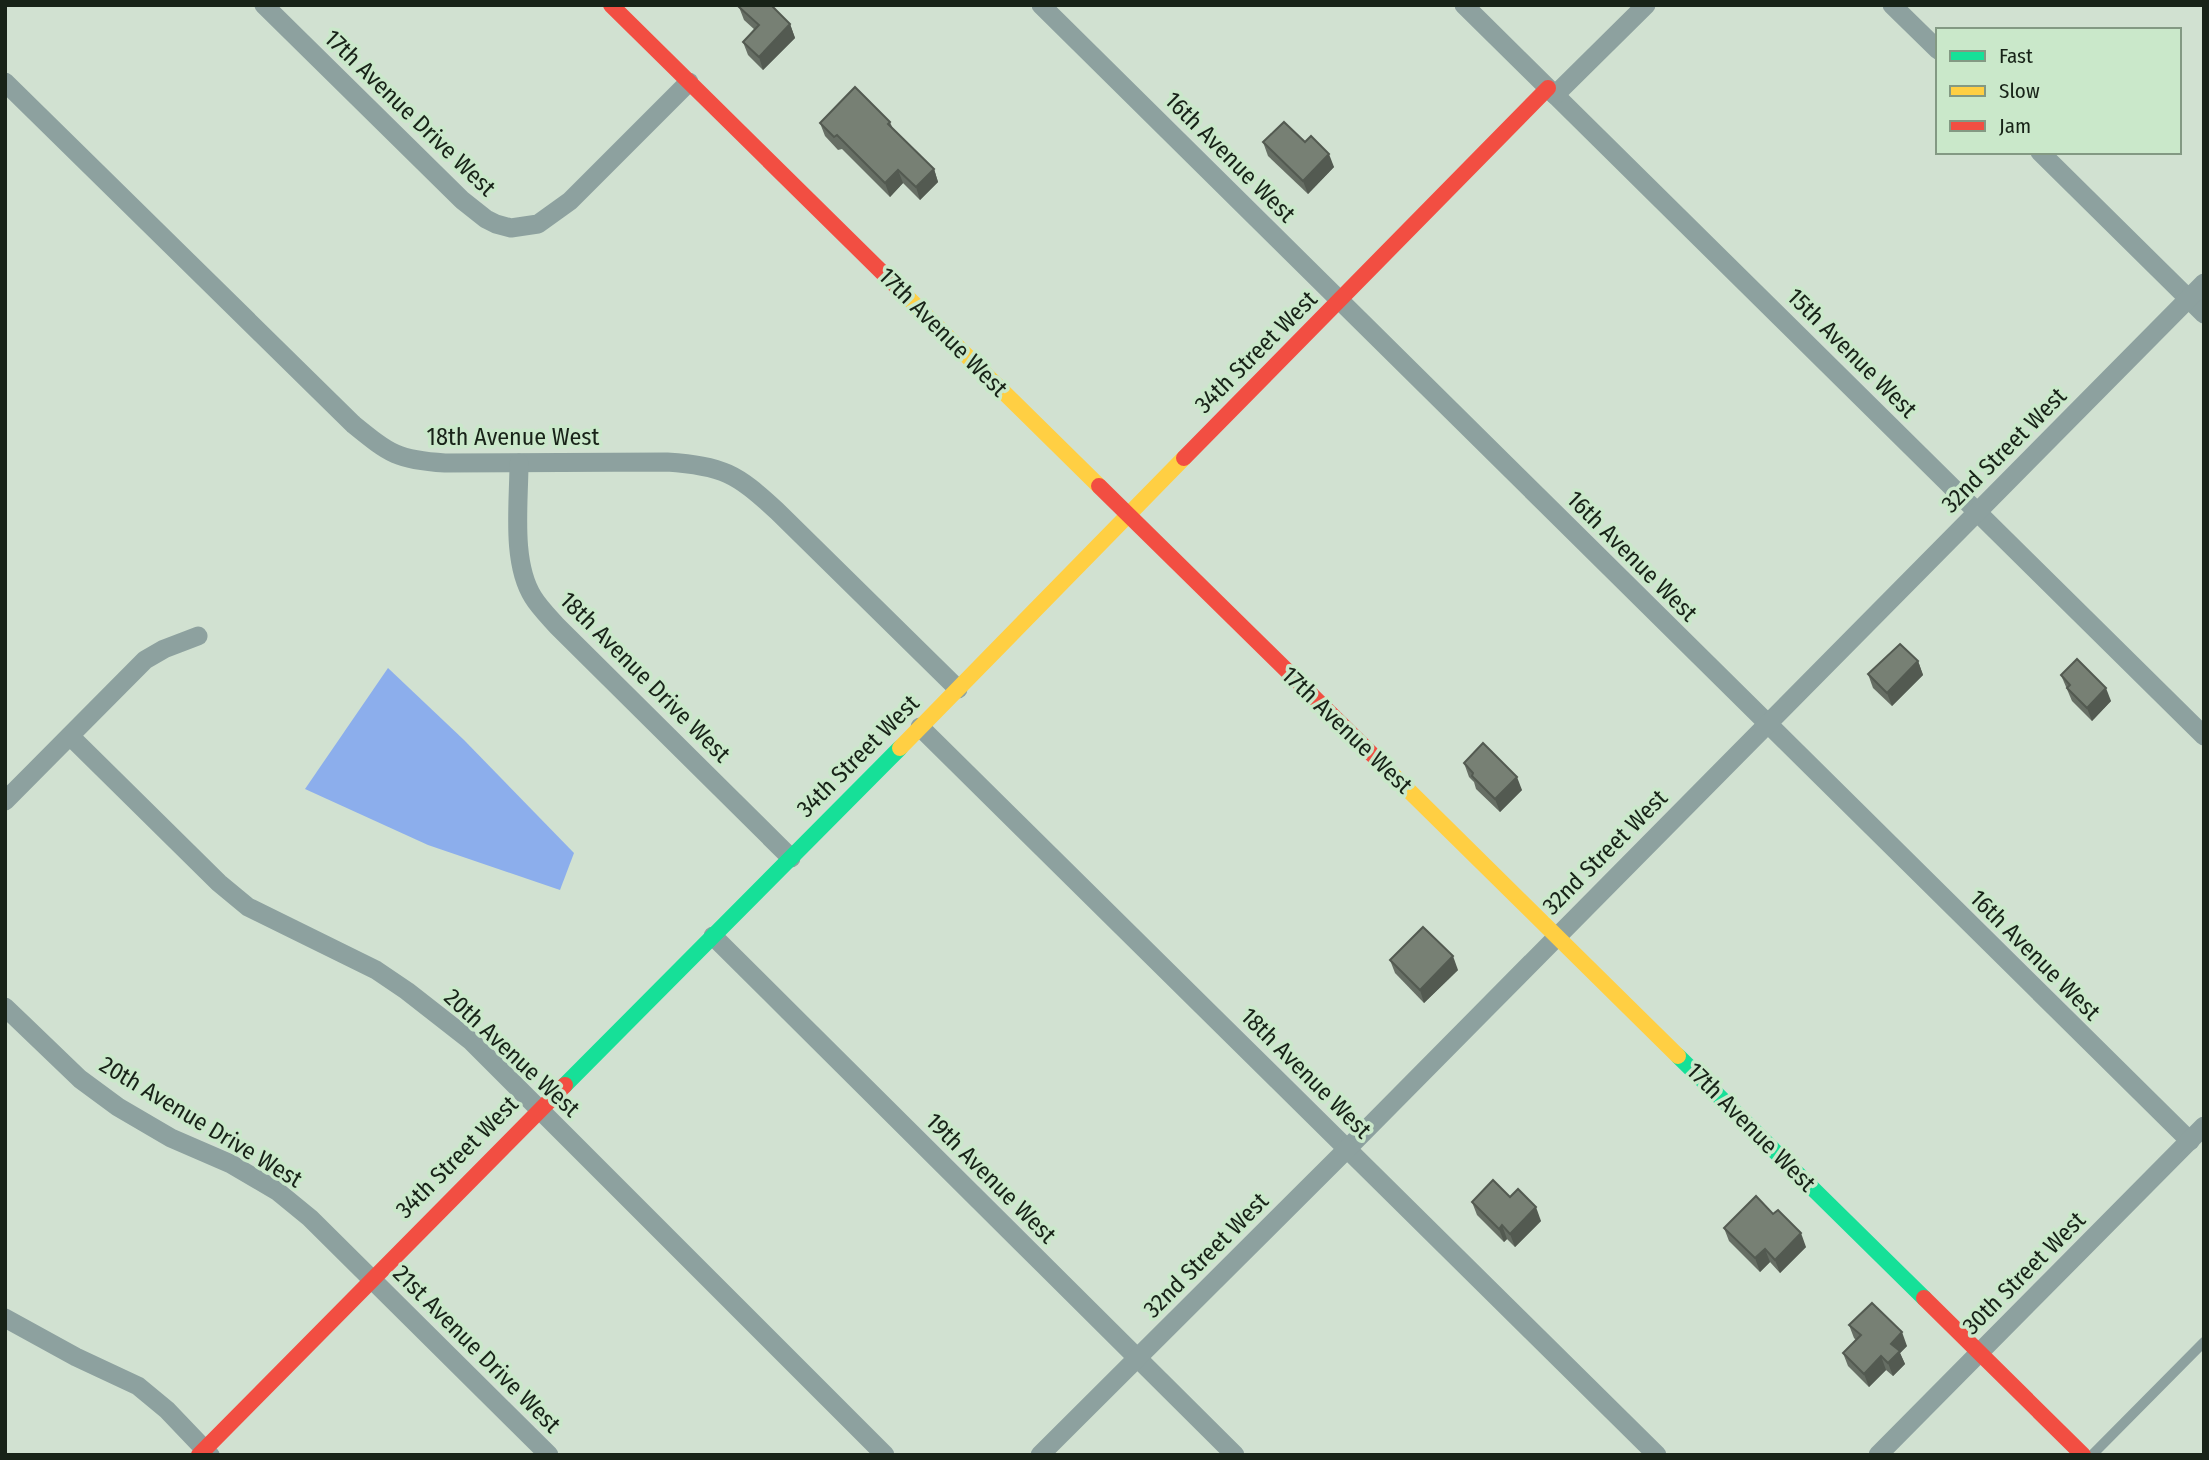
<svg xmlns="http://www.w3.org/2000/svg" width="2209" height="1460" viewBox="0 0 2209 1460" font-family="'Fira Sans Condensed',sans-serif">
<rect width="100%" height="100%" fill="#d1e1d1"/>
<polygon fill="#8caeec" points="388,668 464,740 574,853 560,890 428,845 305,789"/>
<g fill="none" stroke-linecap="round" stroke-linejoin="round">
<polyline stroke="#8da19f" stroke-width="10" points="2092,1455 2204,1342"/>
<g stroke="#8da19f" stroke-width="19">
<polyline points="264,5 462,200 486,219 496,224 511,228 538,224 570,201 689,82"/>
<polyline points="1041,5 2190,1141"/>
<polyline points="1464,5 2204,736"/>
<polyline points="1892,5 1938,50"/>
<path d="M5 82 353 424C390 454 397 460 445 463L667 462C723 466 736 473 777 511L958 689"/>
<polyline points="1555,95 1646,5"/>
<polyline points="2040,152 2204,314"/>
<path d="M519 463C519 503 511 562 533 597 539 607 549 617 557 626L791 858"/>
<polyline points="920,727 1657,1455"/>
<polyline points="70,736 219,883 248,907 376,970 407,991 471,1041 885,1455"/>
<polyline points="5,801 145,660 164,649 198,636"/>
<polyline points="713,936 1235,1455"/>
<polyline points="5,1007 80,1079 118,1107 171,1138 231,1164 277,1191 310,1218 549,1455"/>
<polyline points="5,1318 76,1357 138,1386 167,1410 210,1455"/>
<polyline points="1040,1455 1348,1148 2204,283"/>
<polyline points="1878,1455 2204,1126"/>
</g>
<g stroke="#16e098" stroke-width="16">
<polyline points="1678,1056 1924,1298"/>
<polyline points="565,1085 900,748"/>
</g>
<g stroke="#ffcf43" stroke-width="16">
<polyline points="900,290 1099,486"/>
<polyline points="900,748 1184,458"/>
<polyline points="1390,772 1678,1056"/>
</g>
<g stroke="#f24e42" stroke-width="16">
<polyline points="611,5 900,290"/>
<polyline points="1184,458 1548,88"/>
<polyline points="1099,486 1390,772"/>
<polyline points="1924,1298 2083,1455"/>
<polyline points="199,1455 565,1085"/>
</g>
</g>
<g fill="#666e64">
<polygon points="739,7 790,24 795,38 763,70 748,55 743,42 755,30 744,20"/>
<polygon points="890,122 893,129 934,169 938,182 920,200 903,183 890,197 842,149 838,150 825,136 820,123"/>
<polygon points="1263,142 1305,142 1334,167 1308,194 1268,156"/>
<polygon points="1918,661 1923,675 1892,706 1873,688 1868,674"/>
<polygon points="2061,675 2111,701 2092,721 2072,701"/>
<polygon points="1464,763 1522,790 1500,812 1476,789 1474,782 1469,777"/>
<polygon points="1390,960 1458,970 1424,1003 1395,973"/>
<polygon points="1510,1197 1541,1221 1515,1247 1507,1239 1504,1242 1477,1215 1472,1202"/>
<polygon points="1724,1228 1806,1247 1780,1273 1770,1262 1760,1272 1729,1241"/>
<polygon points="1849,1325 1907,1346 1900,1353 1905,1364 1893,1376 1886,1370 1869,1387 1848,1366 1843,1353 1856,1340 1854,1338"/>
</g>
<g fill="#535a51">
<polygon points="790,24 795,38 763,70 759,57"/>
<polygon points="1329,154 1334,167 1308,194 1303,181"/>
<polygon points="934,169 938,182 920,200 916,187"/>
<polygon points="898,170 903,183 890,197 885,183"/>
<polygon points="1918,661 1923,675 1892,706 1887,693"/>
<polygon points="2106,688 2111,701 2092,721 2087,708"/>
<polygon points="1517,777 1522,790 1500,812 1495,799"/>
<polygon points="1453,956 1458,970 1424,1003 1420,990"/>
<polygon points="1536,1207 1541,1221 1515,1247 1510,1234"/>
<polygon points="1502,1225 1507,1239 1504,1242 1499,1229"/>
<polygon points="1801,1233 1806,1247 1780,1273 1775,1260"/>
<polygon points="1765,1249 1770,1262 1760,1272 1755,1258"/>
<polygon points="1902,1332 1907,1346 1900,1353 1905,1364 1893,1376 1888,1363 1891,1344"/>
<polygon points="1881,1356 1886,1370 1869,1387 1864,1374"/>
</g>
<g fill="#778074" stroke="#535a51" stroke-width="2">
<polygon points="741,5 771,5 790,24 759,57 743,42 759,25 739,7"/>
<polygon points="855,87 890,122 888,124 934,169 916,187 898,170 885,183 837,135 834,137 820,123"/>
<polygon points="1284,122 1305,142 1311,136 1329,154 1303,181 1263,142"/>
<polygon points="1900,644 1918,661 1887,693 1868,674"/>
<polygon points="2077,659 2106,688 2087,708 2067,688 2070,685 2061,675"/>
<polygon points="1483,743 1517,777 1495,799 1472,776 1473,773 1464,763"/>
<polygon points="1423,927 1453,956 1420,990 1390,960"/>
<polygon points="1493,1180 1510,1197 1518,1189 1536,1207 1510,1234 1502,1225 1499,1229 1472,1202"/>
<polygon points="1756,1196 1773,1214 1778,1210 1801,1233 1775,1260 1765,1249 1755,1258 1724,1228"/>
<polygon points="1872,1303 1902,1332 1891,1344 1900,1351 1888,1363 1881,1356 1864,1374 1843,1353 1861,1335 1849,1325"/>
</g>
<g text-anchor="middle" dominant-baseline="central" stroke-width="7" stroke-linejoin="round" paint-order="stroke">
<g font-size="24" fill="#182318" stroke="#cae8ca">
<text transform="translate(410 113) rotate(44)">17th Avenue Drive West</text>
<text transform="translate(1230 157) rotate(45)">16th Avenue West</text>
<text transform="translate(943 332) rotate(45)">17th Avenue West</text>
<text transform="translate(1256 352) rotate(-45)">34th Street West</text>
<text transform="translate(1852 353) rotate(45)">15th Avenue West</text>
<text x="513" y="437">18th Avenue West</text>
<text transform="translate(2004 450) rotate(-45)">32nd Street West</text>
<text transform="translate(1632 556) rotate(45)">16th Avenue West</text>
<text transform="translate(645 677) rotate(45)">18th Avenue Drive West</text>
<text transform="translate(1347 730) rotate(44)">17th Avenue West</text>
<text transform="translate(858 756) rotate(-45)">34th Street West</text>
<text transform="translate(1605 852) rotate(-45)">32nd Street West</text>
<text transform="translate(2035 955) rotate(45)">16th Avenue West</text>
<text transform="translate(512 1053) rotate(43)">20th Avenue West</text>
<text transform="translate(1306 1073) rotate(45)">18th Avenue West</text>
<text transform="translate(201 1122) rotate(31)">20th Avenue Drive West</text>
<text transform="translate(1751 1127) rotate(45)">17th Avenue West</text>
<text transform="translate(457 1157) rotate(-45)">34th Street West</text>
<text transform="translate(991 1178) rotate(45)">19th Avenue West</text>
<text transform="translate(1206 1255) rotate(-45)">32nd Street West</text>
<text transform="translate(2024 1273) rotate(-45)">30th Street West</text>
<text transform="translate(477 1349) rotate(45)">21st Avenue Drive West</text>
</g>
</g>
<rect width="2209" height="1460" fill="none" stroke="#182318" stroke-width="14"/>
<rect x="1936" y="28" width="245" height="126" fill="#cae8ca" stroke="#839983" stroke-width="2"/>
<rect x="1950" y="51" width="35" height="10" fill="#16e098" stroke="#839983" stroke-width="2"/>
<text x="1999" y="63" font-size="21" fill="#182318">Fast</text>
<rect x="1950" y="86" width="35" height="10" fill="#ffcf43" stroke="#839983" stroke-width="2"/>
<text x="1999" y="98" font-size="21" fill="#182318">Slow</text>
<rect x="1950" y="121" width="35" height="10" fill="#f24e42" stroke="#839983" stroke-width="2"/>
<text x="1999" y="133" font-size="21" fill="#182318">Jam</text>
</svg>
